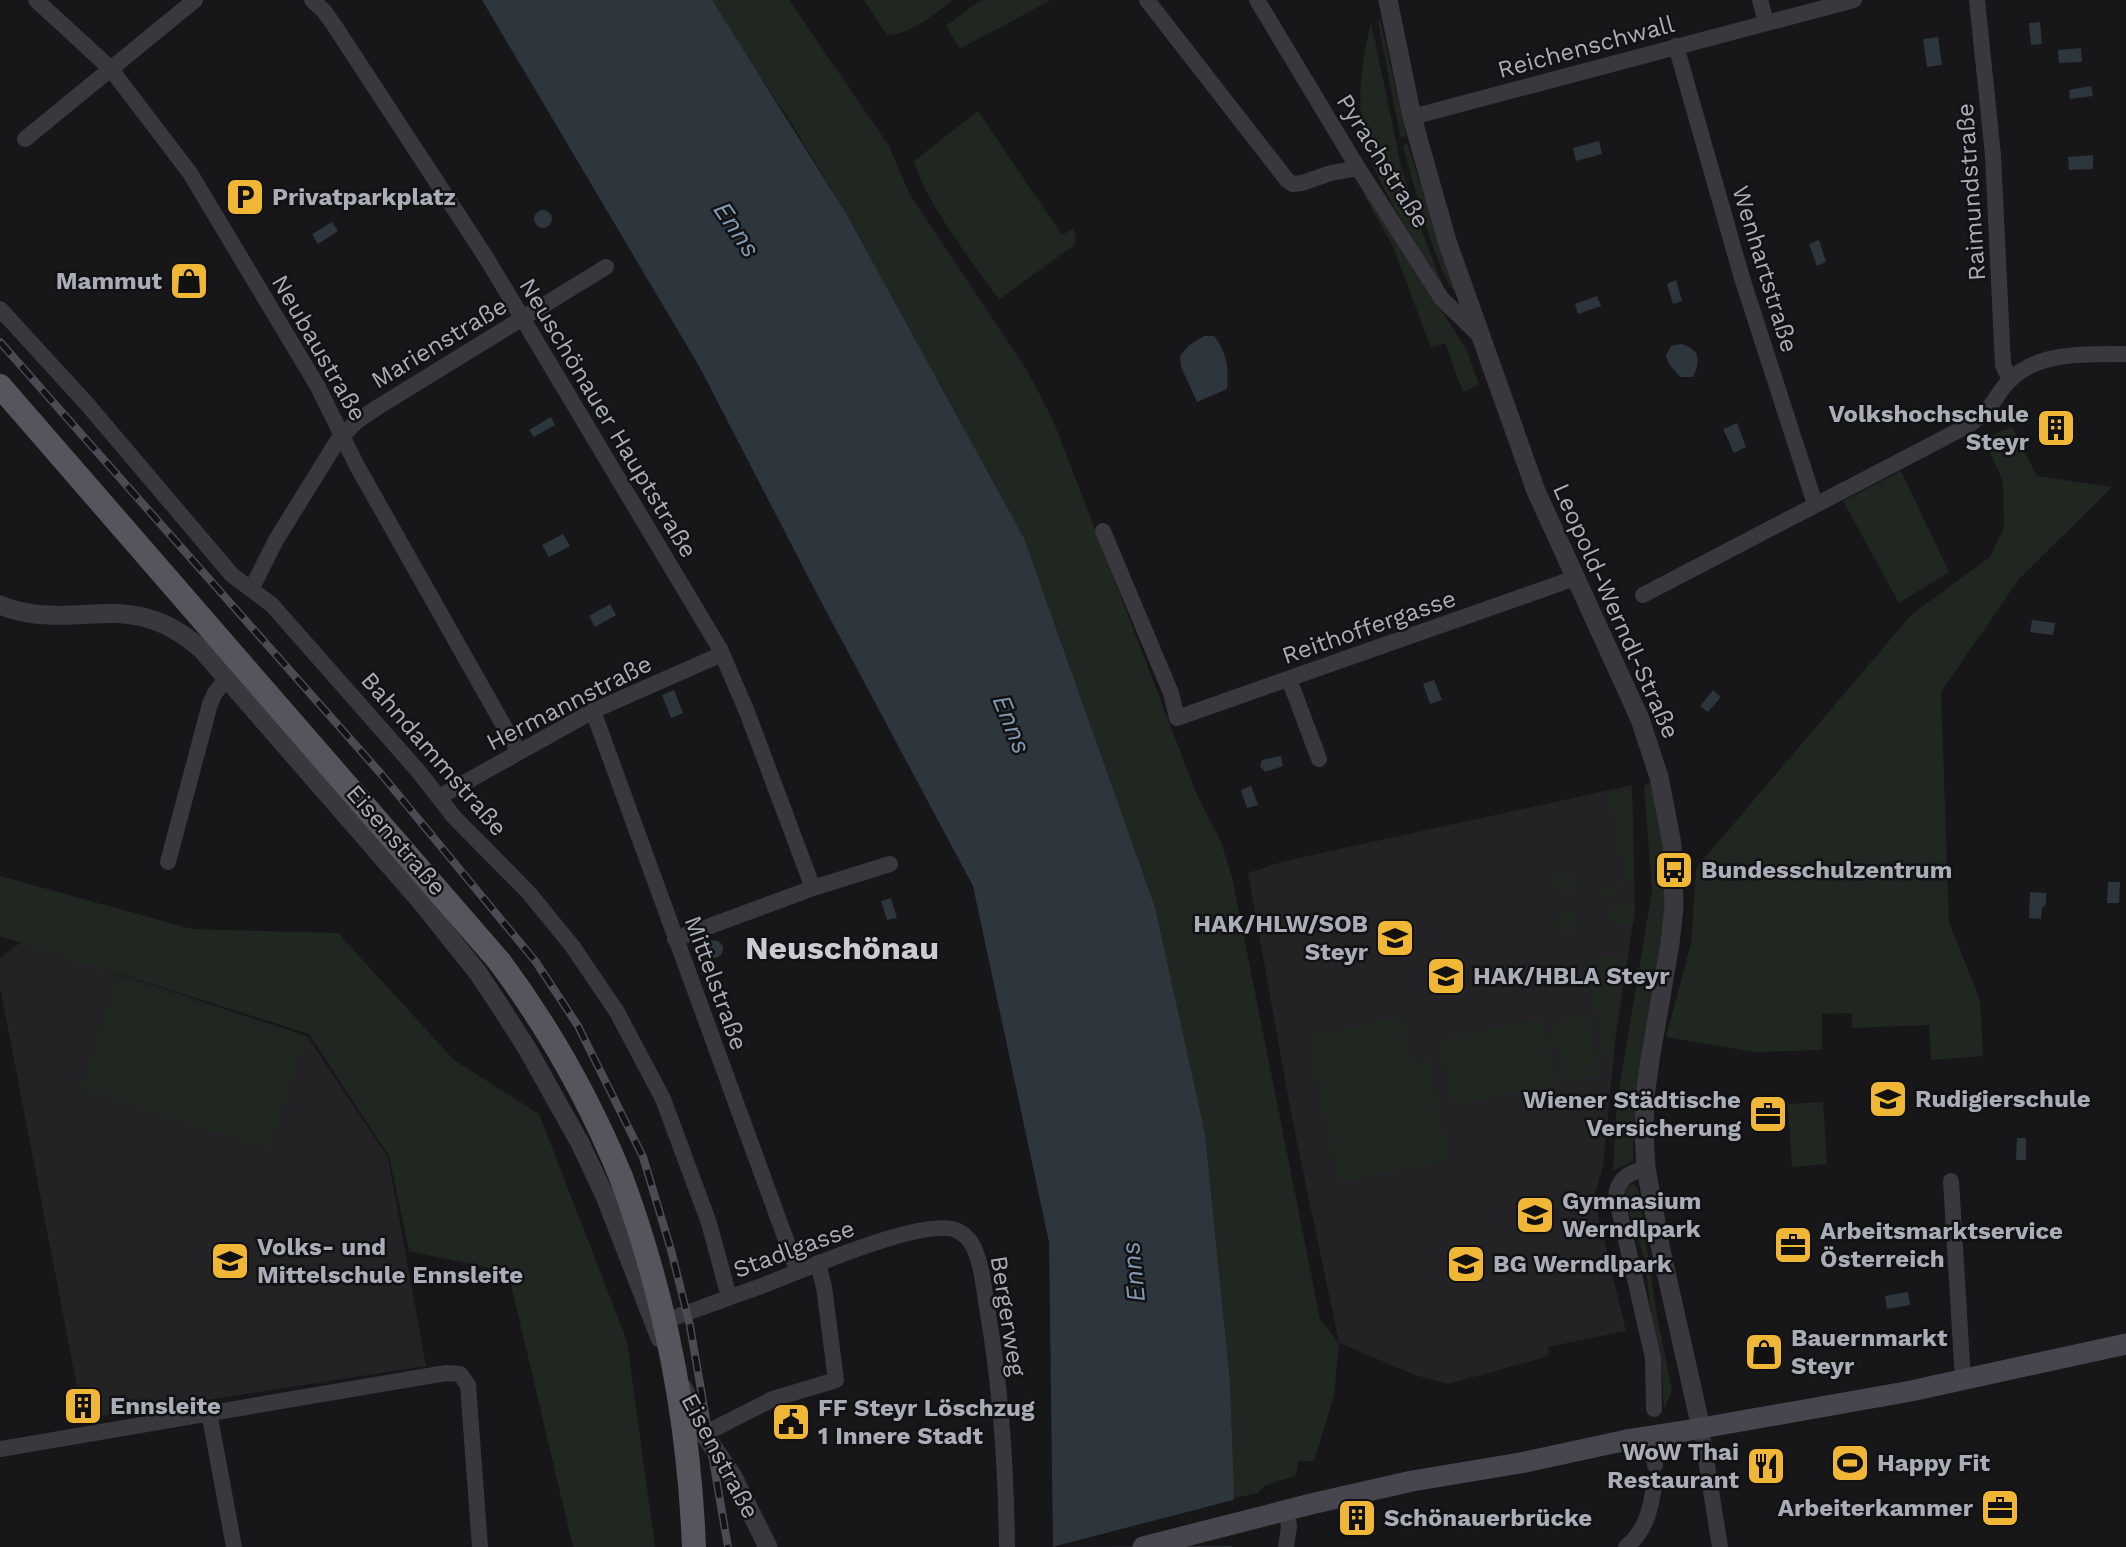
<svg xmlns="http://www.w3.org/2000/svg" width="2126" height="1547" viewBox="0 0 2126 1547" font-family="'Work Sans',sans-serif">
<rect width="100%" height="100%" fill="#171719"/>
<g fill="#232326">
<polygon points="1632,785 1635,909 1616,1034 1603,1166 1594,1197 1626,1331 1548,1347 1549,1356 1448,1384 1415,1375 1339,1343 1292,1118 1248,873 1285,861"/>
<polygon points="21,942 307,1036 388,1157 426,1366 91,1418 87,1396 79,1397 0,987 0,958"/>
</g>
<g fill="#1f2720">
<polygon points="709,0 789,0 889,146 909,193 1027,370 1053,420 1197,795 1221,842 1232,877 1320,1319 1339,1343 1334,1396 1314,1461 1299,1461 1295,1476 1264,1486 1258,1493 1234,1498 1230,1381 1205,1133 1155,907 1024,538 847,215 790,121"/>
<path d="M864 0H953C934 14 912 34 887 35Z"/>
<polygon points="981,0 1051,0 960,49 946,26"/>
<polygon points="1380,19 1405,130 1406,136 1403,138 1400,135 1378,22"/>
<path d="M1371 22 1401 166 1420 226 1443 286C1418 244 1386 201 1369 155 1354 114 1361 63 1371 22Z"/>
<path d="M978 111 1062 235 1074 228 1076 240 1074 245 999 300C973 262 926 204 914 161Z"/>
<path d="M1407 143 1456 293C1437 276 1412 176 1403 147Z"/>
<polygon points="1360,188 1377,210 1467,350 1479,385 1463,392 1445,343 1431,348 1392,244"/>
<polygon points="2012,427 2037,476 2112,487 2019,579 1941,692 1949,922 1980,1000 1983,1056 1931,1060 1929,1025 1852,1028 1852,1013 1822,1014 1822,1050 1755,1052 1666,1037 1691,943 1696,868 1912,614 1990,557 2004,527 2003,481 1984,439"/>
<polygon points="1901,471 1949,572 1899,603 1843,501"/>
<path d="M1652 782C1660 826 1670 876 1665 921 1655 1002 1632 1079 1633 1161L1613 1171 1617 1102 1652 890 1644 786Z"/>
<path d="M1629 791 1632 792 1634 877C1624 892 1607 901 1590 892L1627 884 1607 794Z"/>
<polygon points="1567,873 1579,880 1580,887 1577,890 1562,890 1554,885 1554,878"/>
<polygon points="0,876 192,929 338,933 454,1060 539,1114 627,1341 655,1547 573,1547 508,1272 409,1251 389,1156 309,1034 0,936"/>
<path d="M1624 905 1635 909 1633 924C1624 926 1612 924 1607 916L1611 908Z"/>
<circle cx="1568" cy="921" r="12"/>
<polygon points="1626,955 1610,1059 1604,1061 1586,960"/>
<polygon points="117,977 306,1037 270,1149 81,1089"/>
<polygon points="1587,1015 1601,1075 1565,1083 1551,1024"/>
<polygon points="1403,1016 1413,1063 1429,1060 1450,1159 1338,1183 1307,1037"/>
<polygon points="1544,1018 1558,1083 1452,1106 1438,1040"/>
<polygon points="1823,1102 1827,1164 1792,1167 1788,1104"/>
<polygon points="1633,1184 1638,1189 1657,1316 1672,1390 1664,1410 1661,1361 1652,1324 1645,1260 1626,1203 1625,1192 1628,1186"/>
</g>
<g fill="#2d353d">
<polygon points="482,0 712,0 847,215 1024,538 1155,907 1205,1133 1230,1381 1234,1490 1232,1547 1053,1547 1049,1242 973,886 816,592 699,366"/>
<polygon points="2040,22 2042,44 2031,45 2029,23"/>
<polygon points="1938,37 1942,65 1927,67 1923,39"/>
<polygon points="2081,48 2082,62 2059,63 2058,50"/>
<polygon points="2091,86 2093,96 2070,99 2069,90"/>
<polygon points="1599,141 1602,154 1576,161 1573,148"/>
<polygon points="2093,155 2093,169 2069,170 2068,157"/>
<circle cx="543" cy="219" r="9"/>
<polygon points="332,222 338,231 318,244 312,234"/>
<polygon points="1819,240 1826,262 1817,266 1809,244"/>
<polygon points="1676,280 1682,301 1673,304 1667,284"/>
<polygon points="1597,296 1601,306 1578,314 1575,304"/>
<path d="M1204 336H1214C1227 352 1229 370 1227 389L1197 402 1181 367 1180 356 1189 345Z"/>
<path d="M1681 344C1700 349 1701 360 1693 377H1680L1669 364 1666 356 1671 346Z"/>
<polygon points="551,417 555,425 534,437 529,430"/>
<polygon points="1737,423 1746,447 1734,453 1723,429"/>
<polygon points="563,534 570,546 549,557 542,545"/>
<polygon points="610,604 616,615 595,627 589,616"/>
<polygon points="2032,620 2055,623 2053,635 2030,632"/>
<polygon points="1434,680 1442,700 1430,704 1423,684"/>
<polygon points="674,690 683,713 671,718 662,695"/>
<polygon points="1713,690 1721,697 1708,712 1700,706"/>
<polygon points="1281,756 1283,766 1265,772 1260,766 1262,760"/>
<polygon points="1251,786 1258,805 1247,808 1241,790"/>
<polygon points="2108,882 2120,882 2119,903 2107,903"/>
<polygon points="2030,892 2046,893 2046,904 2042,908 2041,919 2029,918"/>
<polygon points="891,898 897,918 887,920 881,901"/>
<circle cx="714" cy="949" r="9"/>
<polygon points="2017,1138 2026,1138 2026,1160 2016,1160"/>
<polygon points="1908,1292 1910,1305 1887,1309 1885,1296"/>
</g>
<polygon fill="#171719" points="1237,1499 1235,1546 1052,1547"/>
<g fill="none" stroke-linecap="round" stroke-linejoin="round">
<g stroke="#38383e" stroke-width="16">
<polyline points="36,0 110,68 190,173 318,387 357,466 518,751"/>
<polyline points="312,0 324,11 334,25 487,259 720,649 747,712 813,888"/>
<polyline points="1147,0 1287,180 1293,184 1302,183 1331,173 1358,168"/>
<polyline points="1257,0 1358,168 1442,299 1479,335"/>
<polyline points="1760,0 1766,22"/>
<polyline points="1977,0 1993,155 2003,365 2010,380"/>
<polyline points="1676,46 1742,278 1815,504"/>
<polyline points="1412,117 1854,0"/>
<polyline points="25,139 195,0"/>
<polyline points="0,309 87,404 232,575 272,605 419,772 454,817 529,893 573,947 617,1012 663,1099 709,1223 729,1297"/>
<polyline points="1103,531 1171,693 1177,718 1575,578"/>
<polyline points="252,588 276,540 338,440 357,421 378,407 606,267"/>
<path d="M1643 595 1969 425C1974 421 1981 416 1986 411 1995 402 2000 389 2010 380 2039 351 2088 354 2126 354"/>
<polyline points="1289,679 1319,759"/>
<polyline points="593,711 797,1270"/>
<polyline points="439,797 593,711 722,654"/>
<polyline points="168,862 210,704 215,693 227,678"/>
<polyline points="675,939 813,888 890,864"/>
<path d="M1646 1168C1630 1173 1618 1177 1616 1196L1653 1358 1654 1409"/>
<polyline points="1951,1181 1963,1380"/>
<path d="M655 1325C689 1312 722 1300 756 1288 793 1275 926 1214 958 1231 964 1234 970 1240 973 1246 982 1264 984 1289 987 1308 1001 1387 1006 1467 1007 1547"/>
<polyline points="209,1412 234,1547"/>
<polyline points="1701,1428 1720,1547"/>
<polyline points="704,1434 773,1399 836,1380 824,1287 818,1263"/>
<polyline points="0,1449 446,1373 460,1374 468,1385 480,1547"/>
<polyline points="1654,1455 1655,1465"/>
<polyline points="1286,1547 1289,1527 1287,1510"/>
<path d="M1626 1547C1647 1530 1651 1507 1655 1481"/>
</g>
<g stroke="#38383e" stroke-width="19">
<polyline points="1388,0 1412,117 1447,241 1536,491 1640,719 1659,777 1672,844 1674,906 1670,944 1650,1060 1645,1097 1644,1134 1646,1168 1661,1250 1701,1428"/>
<path d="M0 605C74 635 129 583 202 650L423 904 478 973 500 1006 528 1050 580 1143 605 1196 660 1338"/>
<polyline points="683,1388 704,1434 732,1475 768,1547"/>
</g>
<g stroke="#46474e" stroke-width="21">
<polyline points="1685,1431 1911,1391 2126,1344"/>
<polyline points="1143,1547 1311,1504 1412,1481 1520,1463 1627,1440"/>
</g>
<path stroke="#54555d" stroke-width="24" d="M0 386 499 961C549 1028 589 1099 621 1177"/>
<defs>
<polyline id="rail" points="0,342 382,775 536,962 578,1026 643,1157 671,1250 690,1326 728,1547"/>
</defs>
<use href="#rail" stroke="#4b4c53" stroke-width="8"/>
<use href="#rail" stroke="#121214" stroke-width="5" stroke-dasharray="16" stroke-linecap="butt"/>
<polyline stroke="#46474e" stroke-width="21" points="1627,1440 1685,1431"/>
<path stroke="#54555d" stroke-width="24" d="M621 1177C665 1295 689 1421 694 1547"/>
</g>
<defs>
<symbol id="parking-square" viewBox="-11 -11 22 22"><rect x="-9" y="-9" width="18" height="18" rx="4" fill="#f0b737" stroke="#121214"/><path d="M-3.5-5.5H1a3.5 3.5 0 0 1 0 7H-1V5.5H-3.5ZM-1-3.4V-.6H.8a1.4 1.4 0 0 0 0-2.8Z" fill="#111"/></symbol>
<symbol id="shop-square" viewBox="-11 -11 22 22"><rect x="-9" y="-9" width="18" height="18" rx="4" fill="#f0b737" stroke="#121214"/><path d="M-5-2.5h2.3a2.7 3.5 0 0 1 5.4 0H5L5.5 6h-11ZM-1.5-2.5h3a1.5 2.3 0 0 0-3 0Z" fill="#111"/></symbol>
<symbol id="building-square" viewBox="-11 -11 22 22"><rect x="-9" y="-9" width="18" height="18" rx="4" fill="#f0b737" stroke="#121214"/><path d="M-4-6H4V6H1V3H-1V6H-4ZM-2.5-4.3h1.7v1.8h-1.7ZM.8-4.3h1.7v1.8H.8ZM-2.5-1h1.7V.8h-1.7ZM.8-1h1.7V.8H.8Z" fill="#111"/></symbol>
<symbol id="bus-square" viewBox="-11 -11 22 22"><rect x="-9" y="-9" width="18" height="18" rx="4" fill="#f0b737" stroke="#121214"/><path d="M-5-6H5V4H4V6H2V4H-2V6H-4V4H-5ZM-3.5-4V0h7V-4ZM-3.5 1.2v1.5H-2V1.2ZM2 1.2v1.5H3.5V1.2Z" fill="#111"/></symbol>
<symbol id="school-square" viewBox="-11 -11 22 22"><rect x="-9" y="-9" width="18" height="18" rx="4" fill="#f0b737" stroke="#121214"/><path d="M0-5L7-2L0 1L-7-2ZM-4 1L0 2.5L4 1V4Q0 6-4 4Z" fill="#111"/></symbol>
<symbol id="office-square" viewBox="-11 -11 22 22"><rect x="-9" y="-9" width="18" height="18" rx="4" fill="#f0b737" stroke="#121214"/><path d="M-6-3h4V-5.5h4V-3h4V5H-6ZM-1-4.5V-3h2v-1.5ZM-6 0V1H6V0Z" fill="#111"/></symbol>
<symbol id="civic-square" viewBox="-11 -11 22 22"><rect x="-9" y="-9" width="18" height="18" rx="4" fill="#f0b737" stroke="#121214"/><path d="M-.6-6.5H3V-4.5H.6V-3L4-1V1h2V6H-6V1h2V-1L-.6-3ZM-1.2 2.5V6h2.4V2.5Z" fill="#111"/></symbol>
<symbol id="stadium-square" viewBox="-11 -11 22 22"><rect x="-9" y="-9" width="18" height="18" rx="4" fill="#f0b737" stroke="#121214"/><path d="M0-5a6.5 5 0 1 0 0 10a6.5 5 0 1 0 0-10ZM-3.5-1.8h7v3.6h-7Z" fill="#111"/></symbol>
<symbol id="restaurant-square" viewBox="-11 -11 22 22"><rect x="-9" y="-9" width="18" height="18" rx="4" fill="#f0b737" stroke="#121214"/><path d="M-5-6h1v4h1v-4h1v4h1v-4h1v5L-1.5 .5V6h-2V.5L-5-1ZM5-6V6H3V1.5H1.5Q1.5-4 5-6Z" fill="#111"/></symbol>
</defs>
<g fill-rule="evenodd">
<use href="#parking-square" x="223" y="175" width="44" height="44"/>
<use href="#shop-square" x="167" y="259" width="44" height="44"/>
<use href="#building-square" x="2034" y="406" width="44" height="44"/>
<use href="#bus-square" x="1652" y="848" width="44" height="44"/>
<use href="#school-square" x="1373" y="916" width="44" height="44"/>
<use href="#school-square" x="1424" y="954" width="44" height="44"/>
<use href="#school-square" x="1866" y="1077" width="44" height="44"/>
<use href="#office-square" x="1746" y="1092" width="44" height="44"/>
<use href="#school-square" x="1513" y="1193" width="44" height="44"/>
<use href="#office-square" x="1771" y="1223" width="44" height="44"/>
<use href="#school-square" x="208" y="1239" width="44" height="44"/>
<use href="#school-square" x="1444" y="1242" width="44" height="44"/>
<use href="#shop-square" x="1742" y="1330" width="44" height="44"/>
<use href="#building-square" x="61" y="1384" width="44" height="44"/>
<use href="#civic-square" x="769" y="1400" width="44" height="44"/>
<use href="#stadium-square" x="1828" y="1441" width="44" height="44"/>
<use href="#restaurant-square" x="1744" y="1444" width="44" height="44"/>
<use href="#office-square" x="1978" y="1486" width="44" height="44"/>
<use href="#building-square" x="1335" y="1496" width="44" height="44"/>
</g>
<g text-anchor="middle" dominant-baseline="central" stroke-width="5" stroke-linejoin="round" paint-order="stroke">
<g font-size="24" fill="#a9adb8" stroke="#121214">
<text transform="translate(1586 47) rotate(-15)">Reichenschwall</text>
<text transform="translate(1383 161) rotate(58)">Pyrachstraße</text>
<text transform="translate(1971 192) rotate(-94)">Raimundstraße</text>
<text transform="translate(1765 269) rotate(73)">Wenhartstraße</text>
<text transform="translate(439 343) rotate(-31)">Marienstraße</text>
<text transform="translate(319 348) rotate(60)">Neubaustraße</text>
<text transform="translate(608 418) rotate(59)">Neuschönauer Hauptstraße</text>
<text transform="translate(1616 611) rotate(66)">Leopold-Werndl-Straße</text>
<text transform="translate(1369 627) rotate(-19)">Reithoffergasse</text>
<text transform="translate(569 703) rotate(-27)">Hermannstraße</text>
<text transform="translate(434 754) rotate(49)">Bahndammstraße</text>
<text transform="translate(396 840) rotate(49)">Eisenstraße</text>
<text transform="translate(716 983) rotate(70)">Mittelstraße</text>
<text transform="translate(794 1249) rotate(-20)">Stadlgasse</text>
<text transform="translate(1008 1316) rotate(81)">Bergerweg</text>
<text transform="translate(720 1456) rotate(62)">Eisenstraße</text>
</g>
<g font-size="24" font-weight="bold" fill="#a9adb8" stroke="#121214" text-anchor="start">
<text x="272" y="197">Privatparkplatz</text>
<text x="162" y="281" text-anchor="end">Mammut</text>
<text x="2029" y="414" text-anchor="end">Volkshochschule<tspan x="2029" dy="28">Steyr</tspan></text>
<text x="1701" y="870">Bundesschulzentrum</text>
<text x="1368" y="924" text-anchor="end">HAK/HLW/SOB<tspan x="1368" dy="28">Steyr</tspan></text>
<text x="1473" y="976">HAK/HBLA Steyr</text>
<text x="1915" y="1099">Rudigierschule</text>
<text x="1741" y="1100" text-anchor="end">Wiener Städtische<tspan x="1741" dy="28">Versicherung</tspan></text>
<text x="1562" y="1201">Gymnasium<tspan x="1562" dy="28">Werndlpark</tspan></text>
<text x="1820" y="1231">Arbeitsmarktservice<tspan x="1820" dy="28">Österreich</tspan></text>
<text x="257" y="1247">Volks- und<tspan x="257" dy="28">Mittelschule Ennsleite</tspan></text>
<text x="1493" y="1264">BG Werndlpark</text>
<text x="1791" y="1338">Bauernmarkt<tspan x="1791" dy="28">Steyr</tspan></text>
<text x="110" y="1406">Ennsleite</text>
<text x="818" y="1408">FF Steyr Löschzug<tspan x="818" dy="28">1 Innere Stadt</tspan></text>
<text x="1739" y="1452" text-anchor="end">WoW Thai<tspan x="1739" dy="28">Restaurant</tspan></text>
<text x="1877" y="1463">Happy Fit</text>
<text x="1973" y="1508" text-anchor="end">Arbeiterkammer</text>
<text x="1384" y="1518">Schönauerbrücke</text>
</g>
<g font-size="26" font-style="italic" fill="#809ab3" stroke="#121214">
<text transform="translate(737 229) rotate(56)">Enns</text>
<text transform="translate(1012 724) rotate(68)">Enns</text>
<text transform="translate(1133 1272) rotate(-96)">Enns</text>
</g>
<g font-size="32" font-weight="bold" fill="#caccd4" stroke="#121214">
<text x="842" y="948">Neuschönau</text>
</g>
</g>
</svg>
